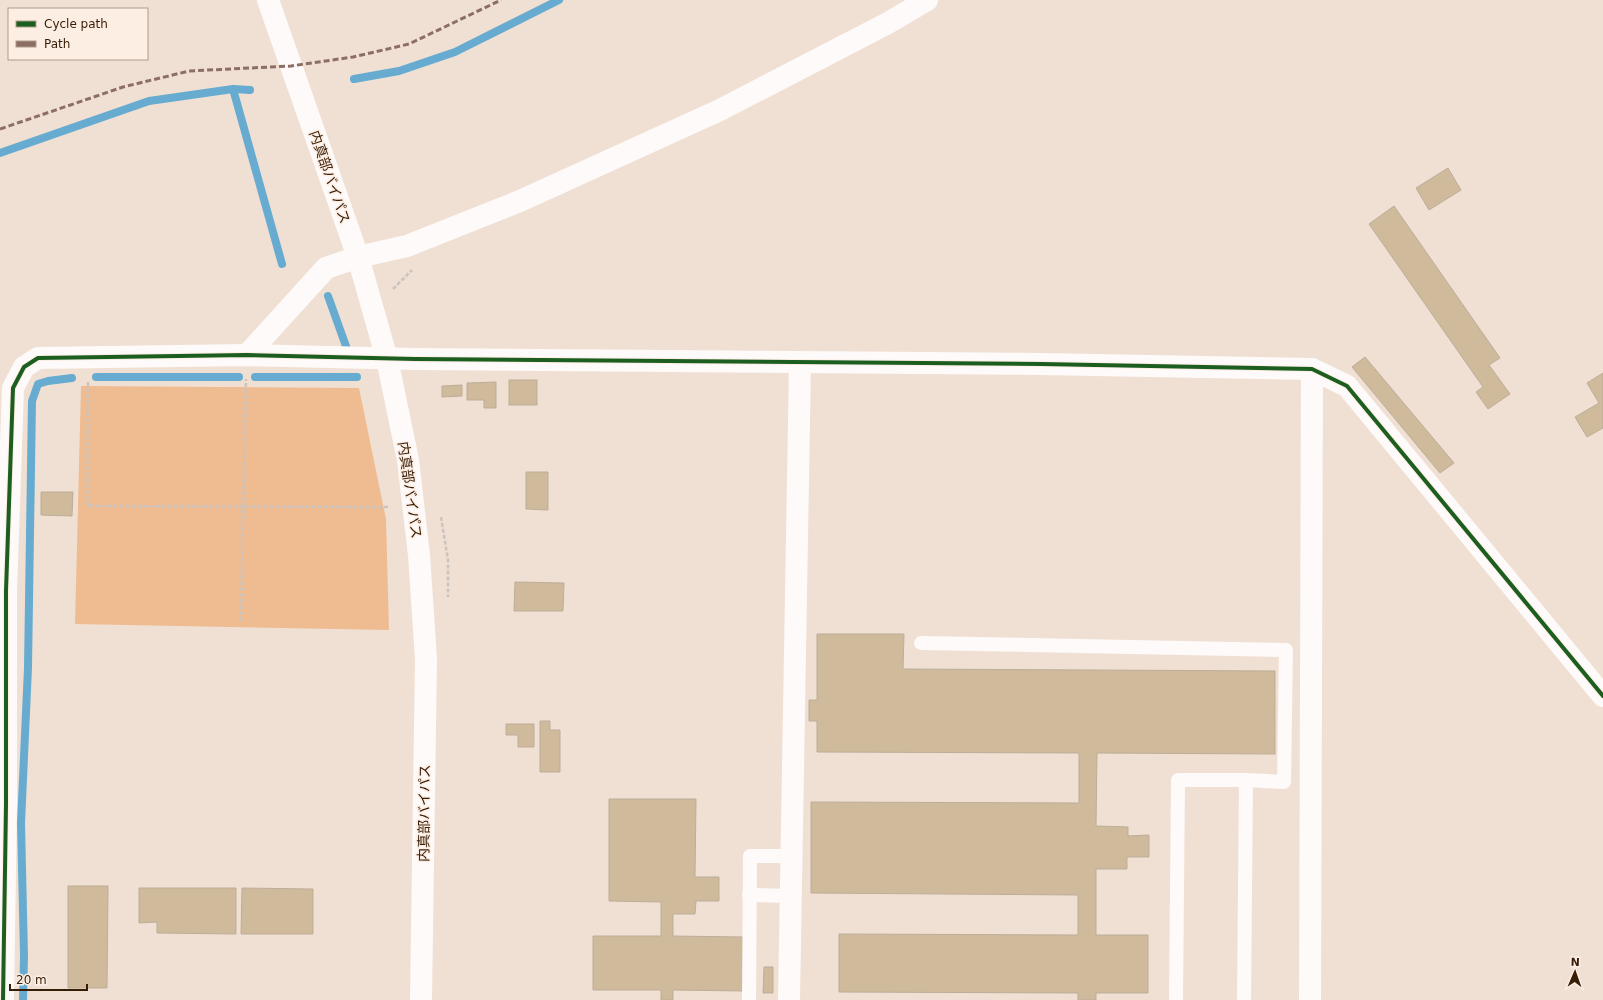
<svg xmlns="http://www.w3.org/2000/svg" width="1603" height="1000" viewBox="0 0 1603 1000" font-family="'DejaVu Sans','Noto Sans JP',sans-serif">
<rect width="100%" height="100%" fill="#f0e0d4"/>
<polygon fill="#efbb91" points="81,386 359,388 386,519 389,630 75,624"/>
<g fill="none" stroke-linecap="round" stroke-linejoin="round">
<g stroke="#67acd0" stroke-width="8">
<polyline points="354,79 399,71 455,52 559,0"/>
<polyline points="233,89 282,264"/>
<polyline points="0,153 149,101 233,89 250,90"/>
<polyline points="328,296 347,349"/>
<polyline points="96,377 239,377"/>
<polyline points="255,377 357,377"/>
<polyline points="23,1000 24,956 21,823 28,668 32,401 38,384 48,381 72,378"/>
</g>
</g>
<g fill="#cfba9b" stroke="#bdad99">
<polygon points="1448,168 1461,190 1429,210 1416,188"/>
<polygon points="1394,206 1500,358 1489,365 1510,394 1488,409 1476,392 1483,387 1369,224"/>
<polygon points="1365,357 1454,463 1440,473 1352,367"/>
<polygon points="1603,373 1603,428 1587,437 1575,417 1599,403 1587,383"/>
<rect x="509" y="380" width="28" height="25"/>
<polygon points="496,382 496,408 484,408 484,400 467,400 467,383"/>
<polygon points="462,385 462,396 442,397 442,386"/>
<polygon points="526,472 548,472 548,510 526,509"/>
<polygon points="41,492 73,492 72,516 41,515"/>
<polygon points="515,582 564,583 563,611 514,611"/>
<polygon points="817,634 904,634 903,669 1275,671 1275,754 1097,753 1096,826 1128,827 1128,836 1149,835 1149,857 1127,857 1127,869 1096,869 1096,935 1148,935 1148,993 1096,993 1096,1000 1078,1000 1078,993 839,992 839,934 1078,935 1078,895 811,893 811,802 1079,803 1079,753 817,752 817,721 809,721 809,700 817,700"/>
<polygon points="540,721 550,721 550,730 560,730 560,772 540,772"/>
<polygon points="506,724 534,724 534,747 518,747 518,735 506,735"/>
<polygon points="609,799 696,799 695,877 719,877 719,901 696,901 695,914 673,914 673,936 743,937 743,991 673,990 673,1000 661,1000 661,990 593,990 593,936 661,936 661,902 609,901"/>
<polygon points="68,886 108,886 107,988 68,988"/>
<polygon points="139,888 236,888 236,934 157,933 157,922 139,923"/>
<polygon points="242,888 313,889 313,934 241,934"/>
<polygon points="764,967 773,967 773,993 763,993"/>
</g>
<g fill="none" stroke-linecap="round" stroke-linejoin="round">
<g stroke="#cbc3bd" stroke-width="2.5" stroke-dasharray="4 2" stroke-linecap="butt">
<polyline points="393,289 412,270"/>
<polyline points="88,382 88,506 389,507"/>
<polyline points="441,517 448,560 448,597"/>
<polyline points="241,621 246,379"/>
</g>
<g stroke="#fdfaf9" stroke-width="14">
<polyline points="921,643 1286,650 1284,782 1246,780"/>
<polyline points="749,895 791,896"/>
<polyline points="749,1000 750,856 792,856"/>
<polyline points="1176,1000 1178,780 1246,780 1244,1000"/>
</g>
<g stroke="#fdfaf9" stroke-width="22">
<polyline points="247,355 326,268 358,257"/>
<polyline points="3,1000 6,805 6,591 13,388 24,367 38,358 247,355 415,359 1041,364 1312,369 1347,386 1603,696"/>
<polyline points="789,1000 800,363"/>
<polyline points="1310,1000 1312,369"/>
</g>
<polyline stroke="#fdfaf9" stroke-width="22" points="358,257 407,246 520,201 720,110 888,23 927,0"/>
<polyline stroke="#fdfaf9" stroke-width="22" points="268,0 358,257 387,359 408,460 419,555 426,659 421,1000"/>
<polyline stroke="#8d6e63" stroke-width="3" stroke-dasharray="6 3" stroke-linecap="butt" points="0,129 123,87 189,71 291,66 353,57 409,44 501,0"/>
<defs>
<polyline id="cycleway" points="3,1000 6,805 6,591 13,388 24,367 38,358 247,355 415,359 1041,364 1312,369 1347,386 1603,696"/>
</defs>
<use href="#cycleway" stroke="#fdeee4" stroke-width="6"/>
<use href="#cycleway" stroke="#1b5e20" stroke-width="4"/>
</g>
<g text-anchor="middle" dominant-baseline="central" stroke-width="3" stroke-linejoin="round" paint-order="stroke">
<g font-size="14" fill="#371c06" stroke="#fdeee4">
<text transform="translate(330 177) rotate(71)">内真部バイパス</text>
<text transform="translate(410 490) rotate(82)">内真部バイパス</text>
<text transform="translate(424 813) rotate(-89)">内真部バイパス</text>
</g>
</g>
<rect x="8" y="8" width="140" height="52" fill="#fdeee4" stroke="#ae9a8b"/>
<rect x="16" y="21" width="20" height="6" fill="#1b5e20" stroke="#ae9a8b"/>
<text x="44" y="28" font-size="12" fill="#371c06">Cycle path</text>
<rect x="16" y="41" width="20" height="6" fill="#8d6e63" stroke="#ae9a8b"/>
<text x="44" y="48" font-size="12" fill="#371c06">Path</text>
<g transform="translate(1575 972) rotate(2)" stroke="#fdeee4" stroke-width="3" paint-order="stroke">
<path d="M0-3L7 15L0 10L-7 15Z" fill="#371c06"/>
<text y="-6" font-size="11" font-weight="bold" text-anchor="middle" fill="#371c06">N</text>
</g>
<path d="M10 984v6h77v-6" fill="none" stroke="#371c06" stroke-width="2"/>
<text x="16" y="984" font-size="12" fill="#371c06" stroke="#fdeee4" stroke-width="3" paint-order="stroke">20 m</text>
</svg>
